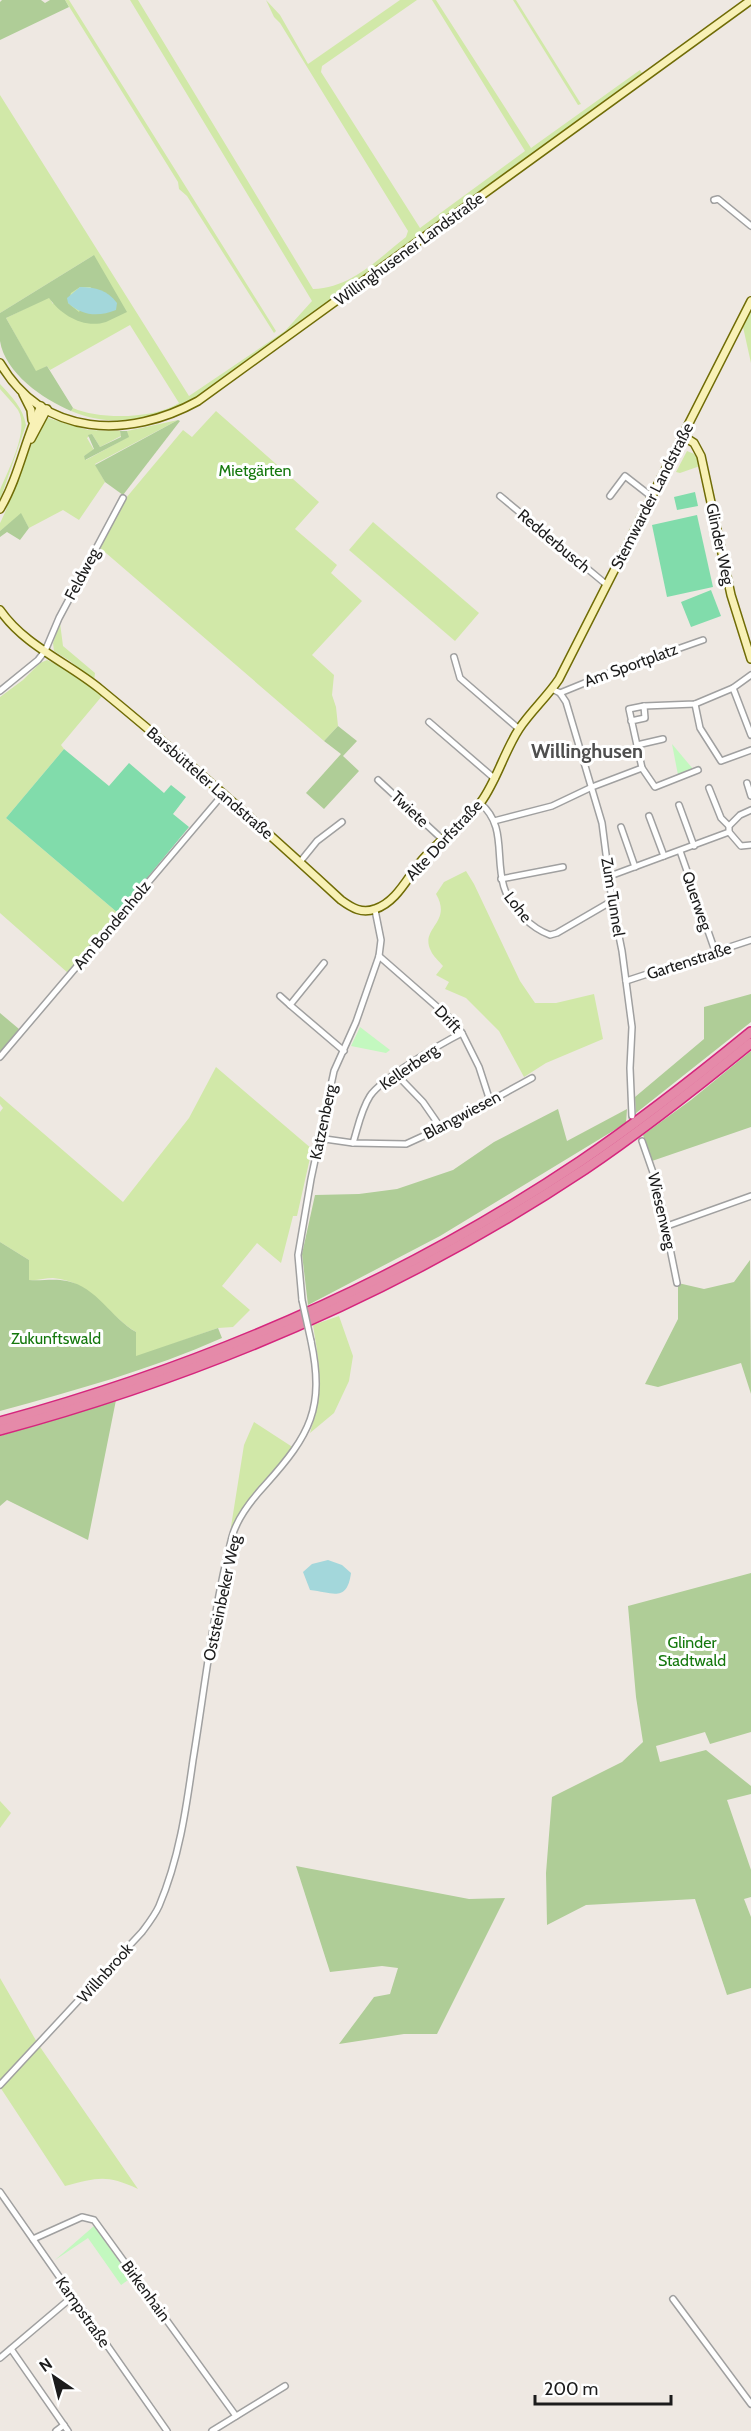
<svg xmlns="http://www.w3.org/2000/svg" width="751" height="2431" viewBox="0 0 751 2431" font-family="Cabin,sans-serif">
<rect width="100%" height="100%" fill="#eee8e2"/>
<g fill="#d1e8a8">
<polygon points="65,0 69,0 276,331 274,333 187,196 179,189 178,182"/>
<path d="M130 0H138L313 289C351 288 378 259 406 237L408 231 280 23 274 17 266 0 280 15 308 64 400 0H417L322 66 321 72 420 228 525 151 432 0H436L531 148 640 70 642 73 319 311 195 399C156 420 113 429 71 411L73 408C100 420 154 419 179 403L130 325 50 370 47 366 36 372 6 318 49 297 53 304 94 255 0 313V95L189 396 285 331 312 301Z"/>
<polygon points="513,0 516,0 581,104 578,105"/>
<polygon points="751,310 751,363 743,327"/>
<path d="M0 384C12 397 23 408 26 425L0 500V490C8 470 30 430 18 410 13 403 6 396 0 389Z"/>
<polygon points="216,411 319,502 295,529 337,565 331,573 362,601 312,655 334,675 332,695 336,707 338,726 324,741 99,547 126,498 183,430 192,437"/>
<path d="M48 418 88 430 120 431 121 436 100 447 92 434 87 438 94 450 84 456 86 460 128 437 127 431 178 420 95 464 105 482 79 520 63 510 29 528 21 514 0 531V523C12 501 32 430 48 418Z"/>
<path d="M687 451C696 454 698 457 700 466L680 473 676 472Z"/>
<polygon points="373,522 479,613 455,641 349,550"/>
<polygon points="60,623 63,646 95,673 94,681 70,661 54,651 53,643"/>
<polygon points="47,660 74,673 102,696 61,745 64,749 6,818 118,913 68,973 0,913 0,697 23,680 40,663"/>
<path d="M466 871 474 884 520 981 535 1003H556L594 994 603 1039 546 1063 524 1077 499 1031 466 998 445 989 449 982 436 975 443 966C439 961 433 956 431 951 419 928 453 923 436 894L444 882Z"/>
<path d="M216 1067 312 1149 297 1216H293L281 1263 257 1243 222 1286 250 1310 233 1327 218 1328 136 1357V1332C106 1314 92 1281 53 1278 45 1278 37 1281 29 1280V1260L0 1242V1112L3 1108 0 1104V1096L123 1202 189 1118Z"/>
<path d="M339 1316 353 1356 349 1381 334 1413 310 1433C324 1389 320 1369 313 1325Z"/>
<polygon points="254,1422 294,1448 253,1494 230,1533 244,1445"/>
<polygon points="0,1801 11,1813 0,1828"/>
<path d="M0 1978 38 2044 138 2189C105 2174 98 2178 65 2186L0 2087Z"/>
</g>
<g fill="#afcd97" fill-rule="evenodd">
<polygon points="2,0 41,0 45,3 50,0 65,0 69,7 0,40 0,2"/>
<path d="M94 255 127 312C120 315 113 319 106 322 84 329 61 315 49 298L6 318 36 371 47 366 73 408 71 411C43 399 5 373 0 341 0 332 0 322 0 313ZM80 287H91L79 312 68 303 71 293Z"/>
<polygon points="178,420 180,421 123,495 105,482 95,465"/>
<polygon points="120,431 127,431 129,437 85,460 84,456 94,449 88,435 92,434 100,447 121,437"/>
<polygon points="21,513 29,528 20,540 7,532 0,537 0,531"/>
<polygon points="338,726 357,741 343,756 359,771 324,809 306,793 341,754 324,741"/>
<polygon points="751,994 751,1022 636,1113 635,1097 704,1039 704,1007"/>
<polygon points="0,1013 19,1029 0,1053"/>
<polygon points="751,1051 751,1127 652,1161 643,1135 691,1100"/>
<polygon points="558,1109 567,1141 627,1109 626,1123 440,1236 308,1305 302,1254 315,1195 359,1194 397,1189 453,1170 494,1142"/>
<path d="M0 1242 29 1260V1280C43 1281 54 1278 67 1281 97 1287 111 1318 136 1332V1356L218 1328 222 1338C150 1370 76 1390 0 1411Z"/>
<polygon points="750,1260 751,1394 741,1363 658,1387 645,1384 678,1319 678,1283 704,1289 734,1282"/>
<polygon points="116,1400 88,1540 7,1500 0,1506 0,1436"/>
<polygon points="751,1573 751,1732 710,1744 705,1732 656,1746 660,1762 706,1750 751,1786 751,1794 727,1800 751,1870 751,1897 744,1899 751,1917 751,1988 727,1995 695,1899 586,1905 547,1925 546,1873 552,1797 622,1762 643,1742 636,1697 628,1606"/>
<polygon points="296,1866 469,1899 505,1898 437,2034 404,2034 339,2044 374,1997 390,1994 398,1968 382,1966 330,1972"/>
</g>
<g fill="#c3f8bf">
<polygon points="672,744 693,769 678,775"/>
<polygon points="360,1027 390,1050 386,1053 351,1046"/>
<polygon points="94,2226 131,2278 121,2285 88,2238 55,2260"/>
</g>
<g fill="#81dcab">
<polygon points="695,492 698,506 677,510 674,497"/>
<polygon points="697,515 713,587 667,597 652,525"/>
<polygon points="711,590 721,616 691,627 681,602"/>
<polygon points="64,749 109,786 129,763 164,793 171,785 186,797 173,814 189,827 118,913 6,818"/>
</g>
<g fill="#a3d7db">
<path d="M80 287C96 287 107 290 117 303L116 310C99 317 82 316 68 303L67 298Z"/>
<path d="M328 1560 342 1565 351 1573C347 1602 334 1593 310 1590L303 1572 312 1564Z"/>
</g>
<g fill="none" stroke-linecap="round" stroke-linejoin="round">
<defs>
<g id="street">
<polyline points="714,200 718,199 751,226"/>
<polyline points="500,496 607,585"/>
<polyline points="610,496 625,476 652,497"/>
<polyline points="454,657 460,678 519,729"/>
<polyline points="733,688 751,675"/>
<polyline points="552,689 560,693 566,702 602,823 612,901 622,951 632,1027 630,1068 632,1116"/>
<polyline points="0,691 38,660 45,651 59,618 123,498"/>
<polyline points="560,693 609,673 703,640"/>
<polyline points="695,704 700,728 721,761 751,750"/>
<polyline points="644,706 695,704 733,688 751,735"/>
<polyline points="429,722 495,779"/>
<polyline points="637,745 663,739"/>
<polyline points="642,768 655,787 698,770"/>
<polyline points="378,780 442,839"/>
<polyline points="747,783 751,796"/>
<polyline points="709,788 721,818 729,826"/>
<path d="M480 803C516 833 482 879 523 917 531 925 539 931 550 935L557 933 612 901"/>
<polyline points="679,805 694,846"/>
<polyline points="649,816 664,856"/>
<polyline points="494,821 552,806 592,787 642,768 629,709 644,706 645,718 631,721"/>
<polyline points="621,827 635,867"/>
<polyline points="729,832 741,846 751,845"/>
<polyline points="680,851 715,951"/>
<polyline points="300,862 317,841 342,822"/>
<polyline points="610,876 729,832 729,826 740,815 751,810"/>
<polyline points="501,879 563,867"/>
<polyline points="379,956 451,1019 462,1033 479,1067 490,1101"/>
<polyline points="324,963 290,1005 344,1051"/>
<polyline points="626,981 751,940"/>
<polyline points="280,996 290,1005"/>
<polyline points="0,1057 224,793"/>
<polyline points="396,1074 423,1102 441,1128"/>
<polyline points="318,1138 353,1143 406,1144 441,1128 532,1078"/>
<polyline points="642,1141 657,1184 677,1283"/>
<path d="M353 1143C358 1127 361 1110 370 1096 381 1079 442 1043 462 1033"/>
<polyline points="667,1226 751,1196"/>
<polyline points="302,1300 298,1255 311,1179 334,1071 356,1022 379,956 381,940 375,910"/>
<path d="M0 2085 142 1932C148 1924 155 1915 159 1906 179 1859 186 1810 193 1760 205 1686 213 1610 232 1537 237 1518 253 1498 266 1484 310 1435 325 1408 311 1341"/>
<polyline points="0,2192 167,2431"/>
<polyline points="33,2239 82,2217 94,2220 236,2416"/>
<polyline points="673,2299 751,2404"/>
<polyline points="11,2349 68,2431"/>
<polyline points="0,2358 72,2297"/>
<polyline points="56,2431 64,2425"/>
<polyline points="212,2431 285,2386"/>
</g>
<g id="secondary">
<path d="M0 363C44 438 129 439 198 401L751 0"/>
<polyline points="23,394 31,410 32,420"/>
<polyline points="683,436 694,443 701,456 731,595 751,659"/>
<polyline points="31,439 47,409"/>
<path d="M0 509C19 477 25 439 41 406"/>
<path d="M0 610C25 646 67 662 100 689 183 757 263 828 341 900 352 908 362 914 375 909 397 902 408 876 422 860 440 839 464 824 481 802 497 780 504 752 519 729 531 711 547 697 559 679L751 301"/>
</g>
<g id="highway">
<path d="M0 1422C205 1366 404 1280 581 1161 640 1121 696 1077 751 1032"/>
<path d="M0 1430C207 1374 406 1288 585 1169 643 1130 697 1087 751 1043"/>
</g>
</defs>
<use href="#street" stroke="#a0a0a0" stroke-width="8"/>
<use href="#secondary" stroke="#706c06" stroke-width="10"/>
<use href="#highway" stroke="#d5267d" stroke-width="12"/>
<use href="#street" stroke="#fff" stroke-width="5"/>
<use href="#secondary" stroke="#f8f1b6" stroke-width="7"/>
<use href="#highway" stroke="#e58aa9" stroke-width="9"/>
<defs>
<polyline id="street-bridge" points="302,1300 311,1341"/>
</defs>
<use href="#street-bridge" stroke="#a0a0a0" stroke-width="8" stroke-linecap="butt"/>
<use href="#street-bridge" stroke="#fff" stroke-width="5"/>
</g>
<g text-anchor="middle" dominant-baseline="central" stroke-width="6" stroke-linejoin="round" paint-order="stroke">
<g font-size="16" fill="#1c1c1c" stroke="#fff">
<text transform="translate(409 249) rotate(-36)">Willinghusener Landstraße</text>
<text transform="translate(652 496) rotate(-63)">Stemwarder Landstraße</text>
<text transform="translate(554 541) rotate(40)">Redderbusch</text>
<text transform="translate(720 544) rotate(78)">Glinder Weg</text>
<text transform="translate(82 574) rotate(-62)">Feldweg</text>
<text transform="translate(631 665) rotate(-20)">Am Sportplatz</text>
<text transform="translate(210 783) rotate(41)">Barsbütteler Landstraße</text>
<text transform="translate(410 809) rotate(43)">Twiete</text>
<text transform="translate(444 840) rotate(-47)">Alte Dorfstraße</text>
<text transform="translate(613 897) rotate(81)">Zum Tunnel</text>
<text transform="translate(697 901) rotate(71)">Querweg</text>
<text transform="translate(518 907) rotate(52)">Lohe</text>
<text transform="translate(112 925) rotate(-50)">Am Bondenholz</text>
<text transform="translate(689 961) rotate(-18)">Gartenstraße</text>
<text transform="translate(448 1019) rotate(46)">Drift</text>
<text transform="translate(409 1067) rotate(-35)">Kellerberg</text>
<text transform="translate(462 1115) rotate(-28)">Blangwiesen</text>
<text transform="translate(323 1122) rotate(-78)">Katzenberg</text>
<text transform="translate(662 1211) rotate(77)">Wiesenweg</text>
<text transform="translate(222 1598) rotate(-78)">Oststeinbeker Weg</text>
<text transform="translate(105 1973) rotate(-48)">Willnbrook</text>
<text transform="translate(146 2291) rotate(54)">Birkenhain</text>
<text transform="translate(83 2312) rotate(55)">Kampstraße</text>
</g>
<g font-size="16" fill="#15780d" stroke="#fff">
<text x="255" y="470">Mietgärten</text>
<text x="56" y="1338">Zukunftswald</text>
<text x="692" y="1642">Glinder<tspan x="692" dy="18">Stadtwald</tspan></text>
</g>
<g font-size="20" font-weight="bold" fill="#4f4f4f" stroke="#fff">
<text x="587" y="751">Willinghusen</text>
</g>
</g>
<g transform="translate(54 2377) rotate(325)" stroke="#ffffff" stroke-width="4.5" paint-order="stroke">
<path d="M0-4.5L10 22L0 15L-10 22Z" fill="#1c1c1c"/>
<text y="-9" font-size="16" font-weight="bold" text-anchor="middle" fill="#1c1c1c">N</text>
</g>
<path d="M535 2395v9h136v-9" fill="none" stroke="#1c1c1c" stroke-width="3"/>
<text x="544" y="2395" font-size="18" fill="#1c1c1c" stroke="#ffffff" stroke-width="4.5" paint-order="stroke">200 m</text>
</svg>
